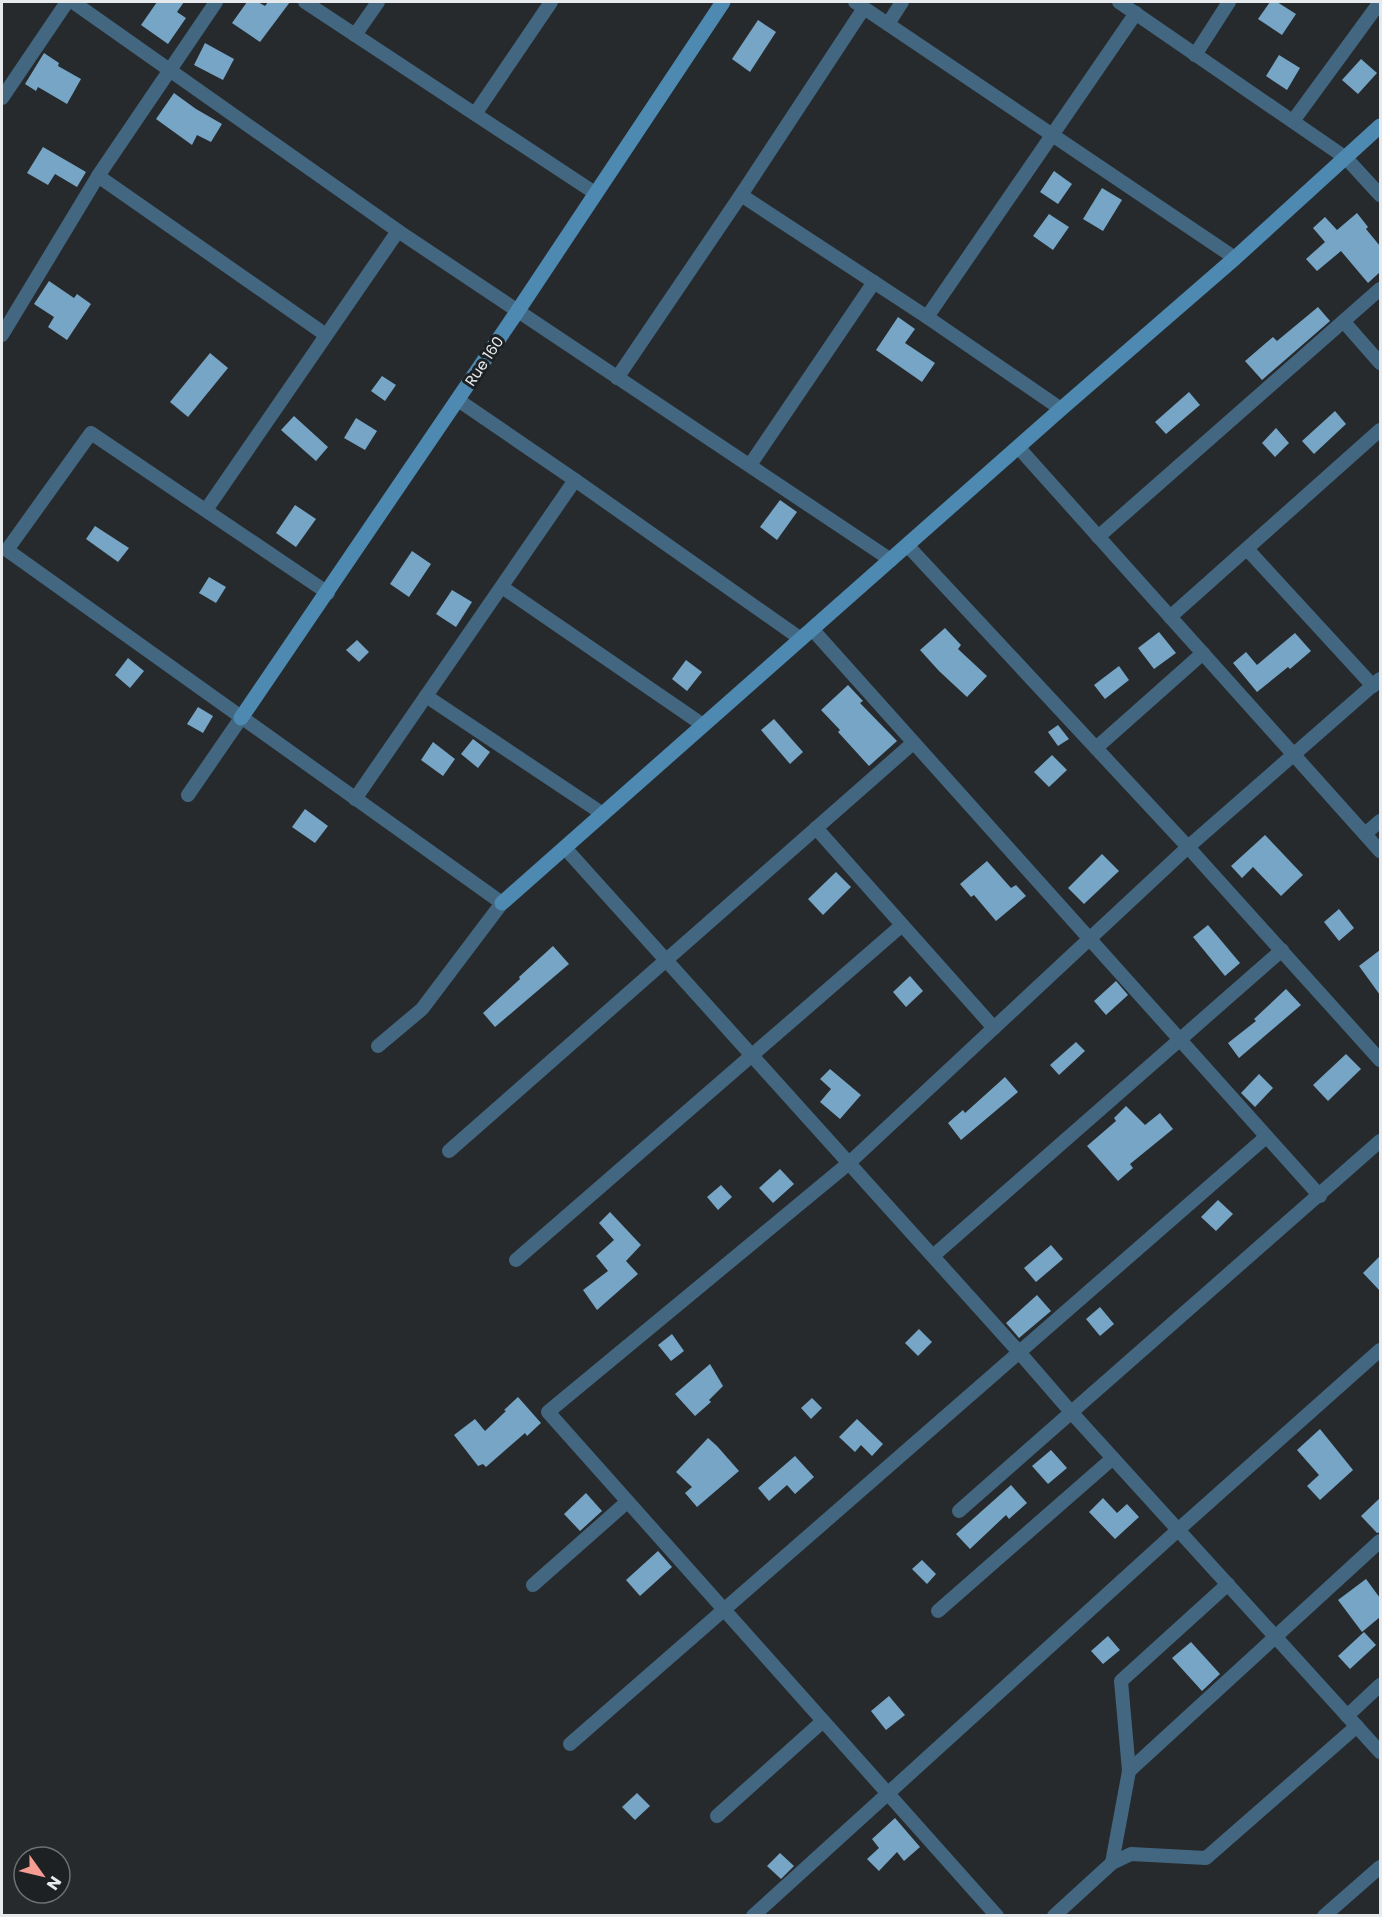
<svg xmlns="http://www.w3.org/2000/svg" width="1382" height="1917" viewBox="0 0 1382 1917" font-family="Poppins,sans-serif">
<rect width="100%" height="100%" fill="#262a2d"/>
<g fill="#77a5c5">
<polygon points="157,2 184,2 177,12 186,18 168,44 141,25"/>
<polygon points="247,2 258,2 265,6 268,2 290,2 260,42 232,23"/>
<polygon points="1270,2 1277,2 1296,14 1282,35 1258,19"/>
<polygon points="758,20 776,32 750,72 732,59"/>
<polygon points="205,43 234,59 223,80 194,65"/>
<polygon points="44,53 59,63 58,66 81,79 67,104 38,87 36,91 25,84"/>
<polygon points="1279,55 1300,68 1287,90 1266,76"/>
<polygon points="1361,59 1377,73 1358,94 1342,80"/>
<polygon points="174,93 196,109 222,124 211,142 197,135 192,145 156,119"/>
<polygon points="43,147 86,172 77,187 55,174 48,185 27,173"/>
<polygon points="1054,171 1072,184 1058,204 1040,192"/>
<polygon points="1102,188 1122,200 1103,231 1083,219"/>
<polygon points="1357,213 1368,227 1366,229 1380,246 1380,272 1368,283 1341,251 1317,271 1306,259 1325,242 1313,228 1325,217 1337,230"/>
<polygon points="1049,214 1069,227 1053,250 1033,236"/>
<polygon points="49,281 74,298 77,294 91,304 67,340 48,327 54,317 34,304"/>
<polygon points="1318,307 1330,321 1262,380 1245,361 1273,337 1277,341"/>
<polygon points="898,317 915,329 905,343 935,363 922,382 876,350"/>
<polygon points="210,353 228,368 188,417 170,402"/>
<polygon points="382,376 396,385 385,401 371,391"/>
<polygon points="1189,392 1200,405 1166,434 1155,422"/>
<polygon points="1335,411 1346,424 1314,454 1302,441"/>
<polygon points="294,416 328,447 316,461 281,430"/>
<polygon points="356,418 377,431 365,450 344,438"/>
<polygon points="1276,428 1289,443 1275,457 1262,443"/>
<polygon points="780,500 797,512 777,540 760,527"/>
<polygon points="295,505 316,519 296,547 276,533"/>
<polygon points="95,526 129,548 118,562 86,539"/>
<polygon points="412,551 431,564 409,597 390,584"/>
<polygon points="209,577 226,587 216,603 199,593"/>
<polygon points="452,590 472,602 456,627 436,614"/>
<polygon points="945,628 961,645 958,649 987,676 967,697 939,671 920,650"/>
<polygon points="1159,632 1176,653 1154,669 1138,648"/>
<polygon points="1295,633 1311,651 1290,669 1288,667 1257,692 1233,663 1246,652 1257,665"/>
<polygon points="357,640 369,652 359,662 346,650"/>
<polygon points="128,658 144,671 130,688 115,675"/>
<polygon points="686,660 702,672 687,691 672,679"/>
<polygon points="1119,666 1129,680 1105,699 1094,685"/>
<polygon points="848,685 863,701 860,703 897,741 869,766 838,732 840,730 821,710"/>
<polygon points="198,707 213,716 203,733 187,724"/>
<polygon points="774,719 803,752 790,764 761,730"/>
<polygon points="1058,725 1069,739 1058,746 1048,732"/>
<polygon points="473,739 490,752 478,768 461,754"/>
<polygon points="433,742 455,759 443,776 421,760"/>
<polygon points="1052,755 1067,770 1049,787 1034,772"/>
<polygon points="305,809 328,826 315,843 292,827"/>
<polygon points="1265,835 1303,875 1281,896 1253,867 1242,878 1231,866"/>
<polygon points="1102,854 1119,871 1084,904 1068,888"/>
<polygon points="987,861 1011,888 1016,885 1026,896 996,921 974,895 971,897 960,884"/>
<polygon points="836,872 851,887 823,915 808,899"/>
<polygon points="1339,909 1354,928 1339,941 1324,922"/>
<polygon points="1208,925 1240,963 1225,976 1193,937"/>
<polygon points="553,946 569,964 495,1027 483,1013 520,979 519,977"/>
<polygon points="1380,950 1380,995 1359,966"/>
<polygon points="910,976 923,991 906,1007 893,992"/>
<polygon points="1116,981 1128,995 1106,1015 1094,1001"/>
<polygon points="1286,989 1301,1005 1239,1058 1228,1043 1256,1021 1254,1019"/>
<polygon points="1076,1042 1085,1051 1059,1075 1050,1065"/>
<polygon points="1346,1054 1361,1069 1328,1101 1313,1085"/>
<polygon points="830,1069 861,1095 840,1119 820,1102 831,1089 820,1079"/>
<polygon points="1259,1074 1273,1088 1255,1107 1241,1093"/>
<polygon points="1005,1077 1018,1092 961,1140 948,1123 963,1110 965,1113"/>
<polygon points="1126,1106 1145,1125 1160,1113 1173,1129 1130,1164 1133,1168 1118,1181 1087,1146 1116,1121 1114,1118"/>
<polygon points="780,1169 794,1184 773,1203 759,1188"/>
<polygon points="721,1185 732,1197 718,1210 707,1197"/>
<polygon points="1218,1200 1233,1214 1216,1231 1201,1217"/>
<polygon points="610,1212 641,1245 626,1261 638,1274 597,1310 583,1290 608,1271 596,1256 614,1240 599,1223"/>
<polygon points="1051,1245 1063,1259 1036,1282 1024,1268"/>
<polygon points="1380,1256 1380,1291 1363,1273"/>
<polygon points="1037,1295 1051,1311 1019,1338 1006,1323"/>
<polygon points="1100,1307 1114,1324 1100,1336 1086,1319"/>
<polygon points="919,1329 932,1342 918,1356 905,1343"/>
<polygon points="672,1334 684,1351 671,1361 658,1345"/>
<polygon points="710,1364 723,1386 709,1400 711,1402 695,1416 675,1394"/>
<polygon points="518,1397 541,1423 527,1436 525,1433 486,1467 483,1464 478,1466 454,1435 475,1419 485,1431 506,1411 504,1410"/>
<polygon points="812,1398 822,1408 811,1419 801,1408"/>
<polygon points="857,1419 883,1444 872,1456 861,1445 855,1452 839,1437"/>
<polygon points="1320,1429 1353,1470 1320,1500 1307,1486 1319,1475 1297,1450"/>
<polygon points="708,1438 717,1446 739,1471 697,1507 685,1493 692,1487 676,1472"/>
<polygon points="1051,1450 1067,1468 1048,1484 1032,1466"/>
<polygon points="795,1456 814,1477 795,1494 787,1485 769,1501 758,1488"/>
<polygon points="1011,1485 1027,1503 1009,1519 1006,1515 970,1549 956,1534"/>
<polygon points="586,1493 602,1511 580,1531 564,1514"/>
<polygon points="1103,1498 1117,1513 1127,1504 1139,1517 1115,1539 1089,1512"/>
<polygon points="1380,1498 1380,1532 1377,1533 1361,1516"/>
<polygon points="658,1551 672,1567 640,1596 626,1580"/>
<polygon points="922,1560 936,1574 927,1584 912,1569"/>
<polygon points="1366,1579 1380,1598 1380,1617 1362,1632 1338,1600"/>
<polygon points="1364,1632 1376,1645 1350,1669 1338,1656"/>
<polygon points="1108,1636 1120,1650 1103,1664 1091,1651"/>
<polygon points="1191,1642 1220,1674 1202,1691 1172,1658"/>
<polygon points="889,1696 905,1715 886,1730 871,1711"/>
<polygon points="637,1793 650,1806 635,1820 622,1807"/>
<polygon points="895,1818 920,1847 904,1861 897,1852 879,1871 867,1859 879,1848 872,1839"/>
<polygon points="780,1853 794,1866 781,1879 767,1866"/>
</g>
<g fill="none" stroke-linecap="round" stroke-linejoin="round">
<g stroke="#436780" stroke-width="14">
<polyline points="73,2 398,231 891,560"/>
<polyline points="305,2 595,193"/>
<polyline points="855,2 1235,258"/>
<polyline points="1119,2 1346,158 1380,195"/>
<polyline points="888,24 902,2"/>
<polyline points="355,35 378,2"/>
<polyline points="1195,55 1229,2"/>
<polyline points="2,98 67,2"/>
<polyline points="475,114 551,2"/>
<polyline points="1293,121 1380,2"/>
<polyline points="98,176 326,335"/>
<polyline points="741,195 927,317 1061,409"/>
<polyline points="927,317 1136,13"/>
<polyline points="1344,322 1380,363"/>
<polyline points="2,335 98,176 216,2"/>
<polyline points="617,378 741,195 864,8"/>
<polyline points="458,400 575,480 801,639"/>
<polyline points="1018,447 1380,851"/>
<polyline points="750,465 874,282"/>
<polyline points="206,510 398,231"/>
<polyline points="1098,537 1380,289"/>
<polyline points="907,545 1188,847 1380,1060"/>
<polyline points="1247,549 1373,686"/>
<polyline points="502,587 703,725"/>
<polyline points="328,593 91,433 7,550 502,903 422,1009 378,1046"/>
<polyline points="1170,617 1380,430"/>
<polyline points="812,629 1320,1196"/>
<polyline points="426,696 603,814"/>
<polyline points="1096,748 1203,653"/>
<polyline points="188,795 241,718"/>
<polyline points="355,799 575,480"/>
<polyline points="816,828 994,1028"/>
<polyline points="1365,834 1380,821"/>
<polyline points="565,848 1019,1352 1071,1412 1380,1752"/>
<polyline points="449,1151 913,743"/>
<polyline points="933,1256 1282,950"/>
<polyline points="516,1260 901,926"/>
<polyline points="959,1511 1380,1141"/>
<polyline points="533,1585 627,1502"/>
<polyline points="938,1611 1113,1458"/>
<polyline points="1347,1716 1380,1685"/>
<polyline points="570,1744 1266,1137"/>
<polyline points="1129,1771 1380,1541"/>
<polyline points="717,1816 823,1721"/>
<polyline points="1112,1863 1129,1771 1121,1681 1228,1584"/>
<polyline points="753,1916 1179,1529 1380,1350"/>
<polyline points="997,1916 548,1412 849,1163 1188,847 1380,679"/>
<polyline points="1054,1916 1112,1863 1131,1854 1206,1858 1357,1726"/>
<polyline points="1324,1916 1380,1867"/>
</g>
<g stroke="#4d89b1" stroke-width="15">
<polyline points="241,718 517,312 723,2"/>
<polyline points="502,903 1061,409 1235,258 1380,126"/>
</g>
</g>
<g text-anchor="middle" dominant-baseline="central" stroke-width="6" stroke-linejoin="round" paint-order="stroke">
<g font-size="15" fill="#e7eaec" stroke="#1d2123">
<text transform="translate(484 361) rotate(-56)">Rue 160</text>
</g>
</g>
<rect width="1382" height="1917" fill="none" stroke="#e7eaec" stroke-width="6"/>
<g transform="translate(42 1875) rotate(124)"><circle r="28" fill="#1d2123" stroke="#6e7173" stroke-width="1.5"/>
<path d="M0-4.5L10 22L0 15L-10 22Z" fill="#f59c93"/>
<text y="-9" font-size="16" font-weight="bold" text-anchor="middle" fill="#e7eaec">N</text>
</g>
</svg>
